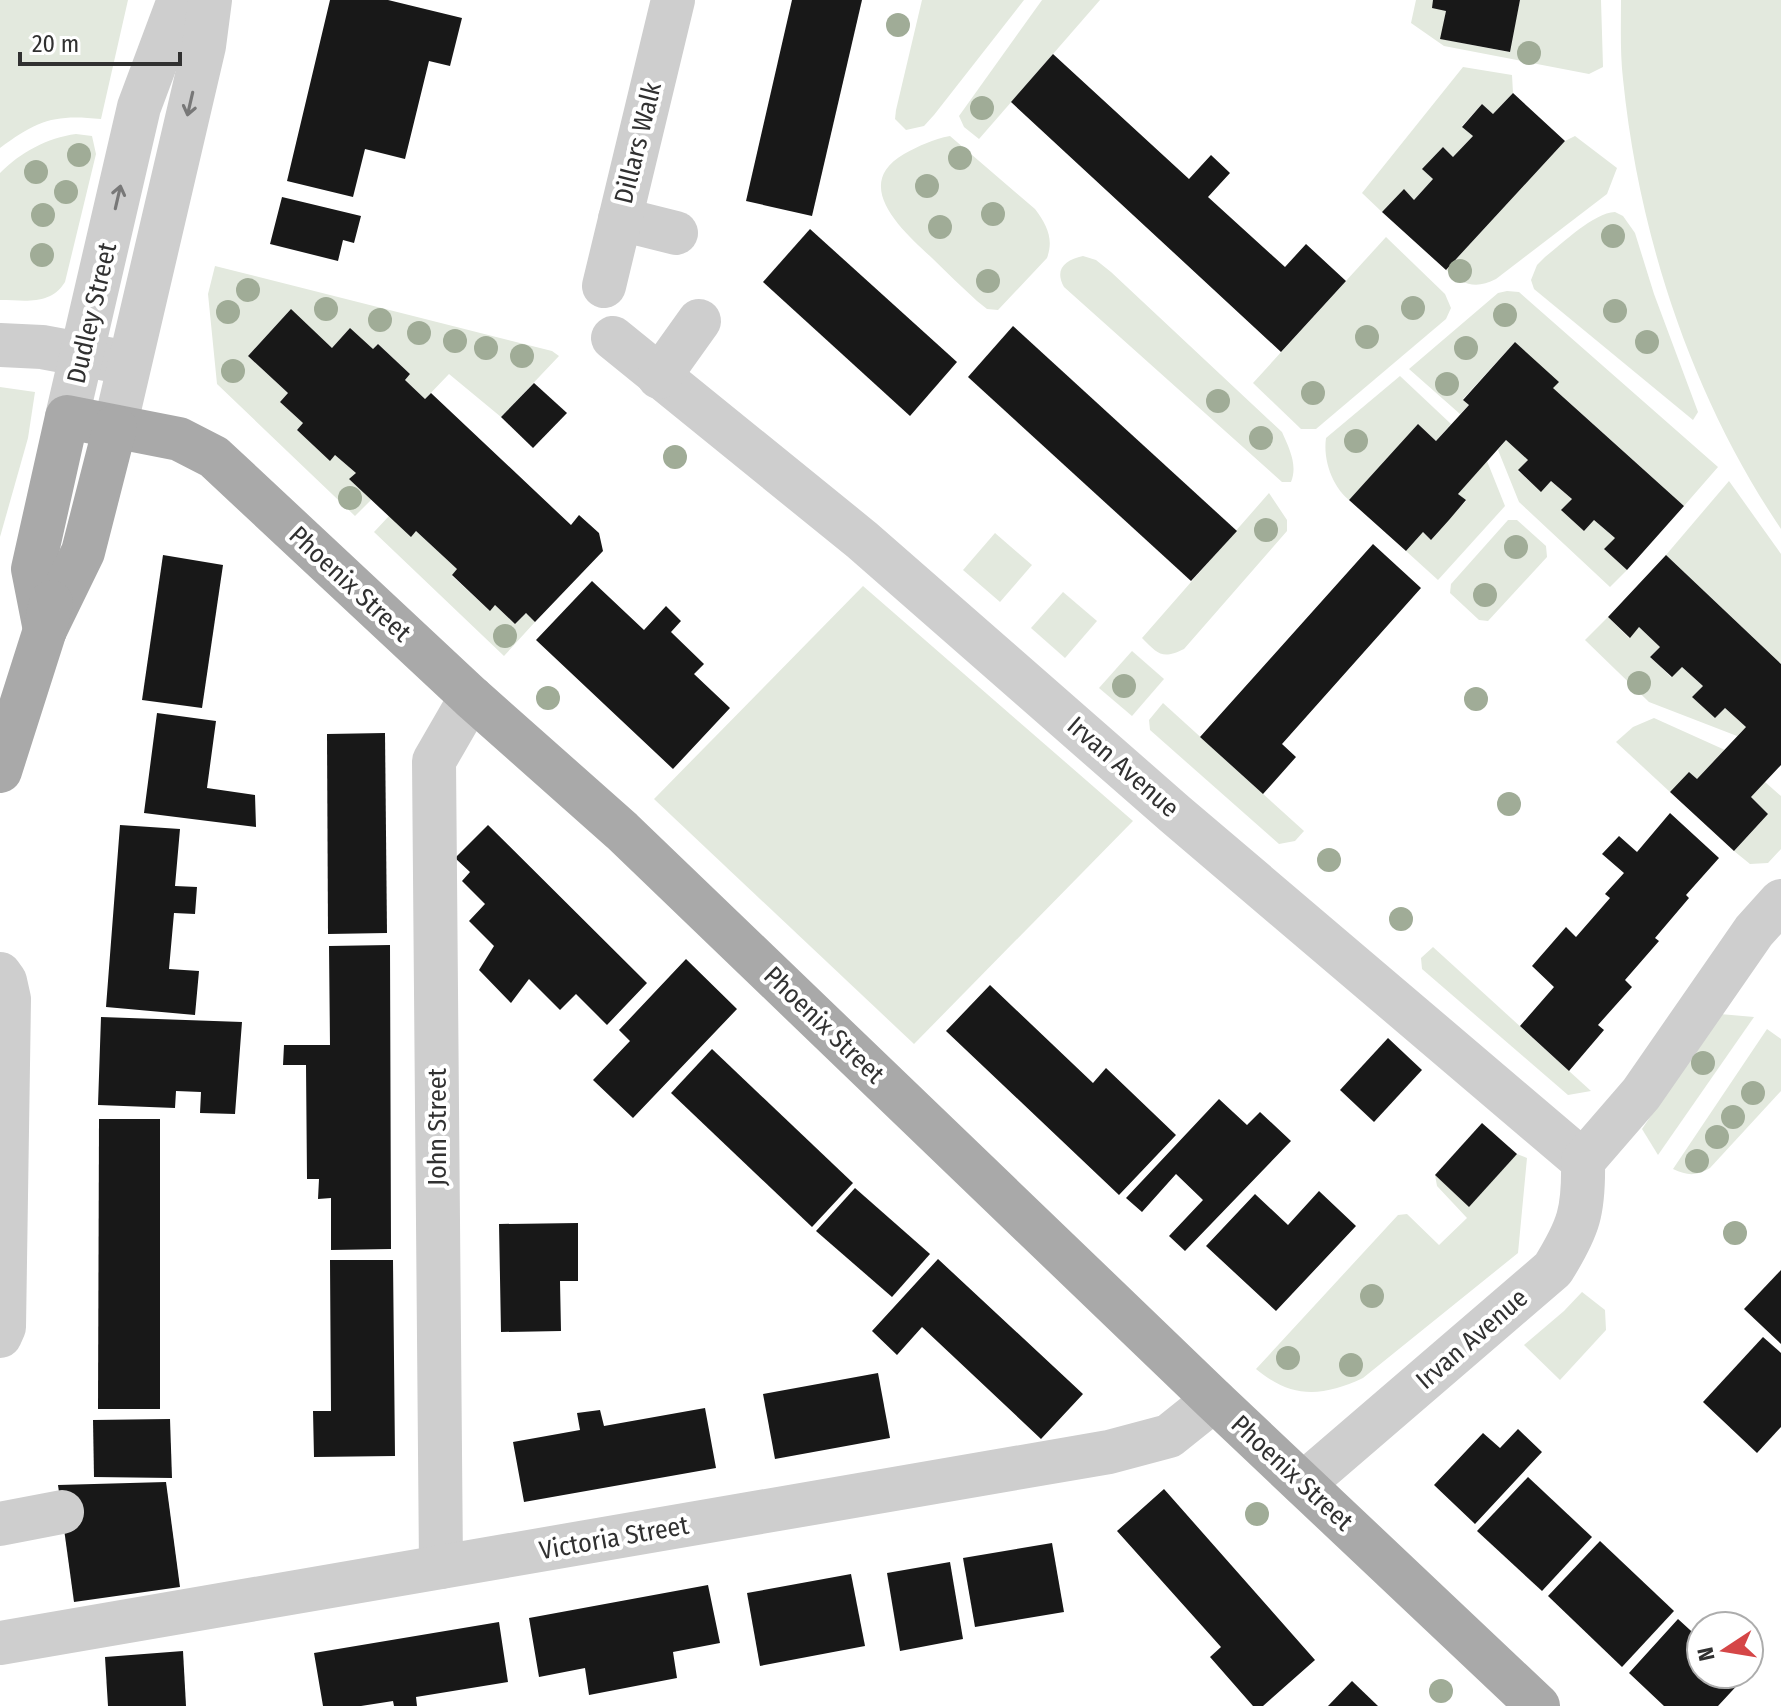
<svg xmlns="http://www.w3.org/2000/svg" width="1781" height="1706" viewBox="0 0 1781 1706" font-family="'Fira Sans Condensed',sans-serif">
<rect width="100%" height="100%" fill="#fff"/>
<g fill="#e3e9de">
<path d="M0 0H128L101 119C55 114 37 120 0 148Z"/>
<polygon points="922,0 1024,0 934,115 924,126 906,130 895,119 896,110"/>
<polygon points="1042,0 1100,0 979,139 964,127 959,116"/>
<polygon points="1416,0 1433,0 1446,11 1441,39 1509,52 1520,0 1601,0 1603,67 1589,74 1444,46 1411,23"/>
<path d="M1621 0H1781V529C1692 397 1639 237 1623 79 1620 53 1621 26 1621 0Z"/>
<polygon points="1463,67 1512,75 1513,93 1493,114 1482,104 1462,126 1473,136 1453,157 1443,147 1423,169 1433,179 1414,200 1404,190 1382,212 1362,193"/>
<path d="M76 134 92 136 96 154 65 282C50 306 25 300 0 300V173C21 152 47 138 76 134Z"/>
<path d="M950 136 1035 209C1047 225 1054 239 1047 258L998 310 987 309 977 301C962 287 947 273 932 258 904 232 850 185 904 154 919 146 933 139 950 136Z"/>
<path d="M1575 136 1617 168 1607 194 1496 279C1475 290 1462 284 1446 270L1565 141Z"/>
<path d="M1615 212 1623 216 1635 233 1654 294 1698 412 1693 420 1534 289 1531 280 1537 265 1545 257C1562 244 1593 213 1615 212Z"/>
<polygon points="1386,237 1445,294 1451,308 1446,319 1316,429 1301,429 1253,383"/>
<path d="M1083 256 1096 260 1111 272 1282 432C1289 448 1298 465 1291 482H1282L1064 287C1054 269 1065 260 1083 256Z"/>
<polygon points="215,266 552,351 559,356 501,417 449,374 425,399 405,380 410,374 378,344 373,349 332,348 290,310 248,356 288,393 280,402 303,423 297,430 330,460 335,455 356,473 371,500 355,516 217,384 208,294"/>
<polygon points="1507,291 1519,292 1718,467 1684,506 1553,388 1515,342 1463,399 1469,405 1460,414 1409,369 1498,293"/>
<path d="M1400 376 1451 424 1436 441 1419 425 1349 500C1332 486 1323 460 1326 438Z"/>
<polygon points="0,387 35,392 28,438 0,537"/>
<polygon points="1506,440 1528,460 1518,471 1541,491 1551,481 1572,499 1562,510 1584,531 1594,520 1615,538 1605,550 1627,570 1610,587 1519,502 1498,450"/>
<polygon points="1487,461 1505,506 1438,580 1406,551 1423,532 1430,539 1466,501 1458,494"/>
<polygon points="1729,481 1781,554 1781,664 1666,555"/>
<path d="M1269 493 1287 520V531L1184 649C1162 660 1158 654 1142 638Z"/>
<polygon points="389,516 411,536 416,531 457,569 452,576 489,610 495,605 515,624 526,613 535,622 504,656 374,532"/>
<polygon points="1508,520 1517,520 1546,546 1547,557 1488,621 1479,620 1450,593 1451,584"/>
<polygon points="995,533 1032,565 1000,602 963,570"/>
<polygon points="863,586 1133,821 914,1044 654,799"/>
<polygon points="1063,592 1097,621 1065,658 1031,628"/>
<polygon points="1608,617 1629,638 1639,627 1660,647 1650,657 1671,677 1682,667 1703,686 1693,697 1715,718 1725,708 1746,727 1737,736 1649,702 1585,640"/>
<polygon points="1132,651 1164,679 1132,716 1099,688"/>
<polygon points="1163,703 1304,831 1295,841 1279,844 1150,730 1149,720"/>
<polygon points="1654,718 1725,750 1697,779 1670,792 1616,742 1633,727"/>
<polygon points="1765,782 1781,796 1781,849 1768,863 1750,864 1734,851 1768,814 1751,797"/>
<polygon points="1433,947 1591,1091 1568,1095 1422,969 1421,958"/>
<polygon points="1720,1014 1754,1017 1658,1155 1642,1129"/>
<path d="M1767 1029 1781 1039V1091L1710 1168C1696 1176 1688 1176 1673 1169Z"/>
<path d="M1517 1154 1527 1158 1518 1253 1363 1378C1322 1397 1292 1399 1256 1369L1398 1215 1407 1214 1439 1245 1467 1218 1437 1186 1435 1175 1469 1206Z"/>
<polygon points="1582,1292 1605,1310 1606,1330 1560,1380 1524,1345 1564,1311"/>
</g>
<g fill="#181818">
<polygon points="330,0 388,0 462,18 450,66 429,61 405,159 365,149 353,197 287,181"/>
<polygon points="792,0 862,0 812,216 746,201"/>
<polygon points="1433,0 1520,0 1510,52 1440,39 1446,11 1432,8"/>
<polygon points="1053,54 1189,179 1211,155 1230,173 1208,197 1285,267 1306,244 1346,281 1281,352 1011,102"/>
<polygon points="1513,93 1565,141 1446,270 1382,212 1404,189 1414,200 1433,179 1422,169 1443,147 1453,157 1473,136 1462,127 1482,104 1493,114"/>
<polygon points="282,197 361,216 354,243 343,240 338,261 270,244"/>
<polygon points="810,229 957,362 910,416 763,282"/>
<polygon points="291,309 332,348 350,328 373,349 378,344 410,374 405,380 425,399 431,393 571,525 579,515 599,533 603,551 535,622 526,613 515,624 495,605 490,611 452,575 457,569 416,531 411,537 349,479 356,473 335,455 330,461 297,430 303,423 280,402 288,393 248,356"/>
<polygon points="1013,326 1237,531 1191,581 968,377"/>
<polygon points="1515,342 1559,382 1553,388 1684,506 1627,570 1604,549 1615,538 1594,520 1584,531 1561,510 1572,499 1551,481 1541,492 1518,470 1528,460 1506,440 1458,494 1466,500 1449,520 1431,540 1423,532 1406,551 1349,500 1418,424 1436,441 1469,405 1463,400"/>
<polygon points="534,383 567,413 533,448 501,417"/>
<polygon points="1373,544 1421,588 1282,744 1296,757 1263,794 1200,737"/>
<polygon points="163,555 223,565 202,708 142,700"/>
<polygon points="1666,555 1781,664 1781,765 1751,797 1768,814 1734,851 1670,792 1689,772 1697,779 1746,727 1725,708 1715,718 1692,697 1703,686 1682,667 1672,677 1650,657 1660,647 1639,627 1630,638 1608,617"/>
<polygon points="592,581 644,630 666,606 681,621 671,632 704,664 694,674 730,708 673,769 536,640"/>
<polygon points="157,713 216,721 207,788 255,795 256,827 144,813"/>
<polygon points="385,733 387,933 328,934 327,734"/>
<polygon points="1670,813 1719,858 1686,895 1689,898 1655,938 1659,941 1625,980 1632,987 1598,1025 1604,1030 1569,1071 1520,1026 1554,987 1532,966 1566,927 1576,937 1610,898 1605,894 1624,873 1602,854 1619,836 1637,852"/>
<polygon points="120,825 180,829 175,886 197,887 195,914 174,913 169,969 199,971 195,1015 106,1007"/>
<polygon points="488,825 647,983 607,1025 576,994 560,1010 529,979 511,1003 479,970 494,946 469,921 485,904 462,881 470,872 455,858"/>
<polygon points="390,945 391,1249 331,1250 331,1198 318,1199 319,1179 307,1179 306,1065 283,1065 284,1045 330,1045 329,946"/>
<polygon points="686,959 737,1009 633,1118 593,1080 630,1041 619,1030"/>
<polygon points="990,985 1093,1083 1106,1068 1176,1135 1119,1195 946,1031"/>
<polygon points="101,1017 242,1022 235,1114 200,1113 201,1092 176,1091 175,1108 98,1105"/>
<polygon points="1388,1038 1422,1070 1374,1122 1340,1090"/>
<polygon points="712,1049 853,1183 812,1227 671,1093"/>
<polygon points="1219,1099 1247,1125 1260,1112 1291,1141 1185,1251 1169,1236 1203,1200 1176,1174 1142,1212 1126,1198"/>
<polygon points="99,1119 160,1119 160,1409 98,1409"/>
<polygon points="1482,1123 1517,1154 1469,1207 1435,1175"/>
<polygon points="855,1188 930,1254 892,1297 816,1231"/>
<polygon points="1319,1191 1356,1226 1276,1311 1206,1246 1255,1194 1288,1225"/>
<polygon points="578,1223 578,1281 560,1281 561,1331 501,1332 499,1224"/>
<polygon points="938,1259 1083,1394 1041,1439 922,1327 897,1355 872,1331"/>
<polygon points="330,1260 393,1260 395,1456 314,1457 313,1411 331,1411"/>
<polygon points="1781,1270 1781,1344 1744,1309"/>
<polygon points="1763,1337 1781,1353 1781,1427 1757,1453 1703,1402"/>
<polygon points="878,1373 890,1438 775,1459 763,1394"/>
<polygon points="705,1408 716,1468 524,1502 513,1442 580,1430 577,1413 600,1410 604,1426"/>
<polygon points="170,1419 172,1478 94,1477 93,1420"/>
<polygon points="1518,1429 1542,1452 1475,1524 1434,1485 1483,1433 1500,1448"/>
<polygon points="1528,1477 1592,1537 1542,1591 1477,1531"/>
<polygon points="166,1482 180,1587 74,1602 58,1485"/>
<polygon points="1164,1489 1315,1660 1263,1706 1253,1706 1210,1657 1221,1647 1117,1531"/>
<polygon points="1600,1541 1674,1611 1622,1667 1548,1596"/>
<polygon points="1052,1543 1064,1612 975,1627 963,1558"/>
<polygon points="950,1562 963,1639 900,1651 887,1573"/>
<polygon points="851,1574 865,1646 760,1666 747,1593"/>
<polygon points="708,1585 720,1643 673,1652 677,1678 589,1695 585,1668 539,1677 529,1618"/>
<polygon points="1678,1619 1701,1640 1701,1674 1738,1674 1743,1679 1718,1706 1664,1706 1629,1673"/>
<polygon points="499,1622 508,1682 416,1697 417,1706 394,1706 393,1701 361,1706 323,1706 314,1653"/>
<polygon points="183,1651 186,1706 108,1706 105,1657"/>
<polygon points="1352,1681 1378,1706 1328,1706"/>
</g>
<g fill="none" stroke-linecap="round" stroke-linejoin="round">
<g stroke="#cecece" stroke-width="44">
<polyline points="620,219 676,233"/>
<polyline points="604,286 673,0"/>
<polyline points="613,338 862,540 1175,814 1583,1161"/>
<polyline points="0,345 42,347 112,360"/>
<polyline points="659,377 699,321"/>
<polyline points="67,417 139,107 179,0"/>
<polyline points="115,427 204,46 210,0"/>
<polyline points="0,974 5,981 9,999 4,1327 0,1336"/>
<path d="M1303 1484 1553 1269C1579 1227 1584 1211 1583 1161L1641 1094 1754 931 1781 901"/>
<polyline points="0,1524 62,1512"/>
<polyline points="441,1567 434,761 471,697"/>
<polyline points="0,1643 1109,1452 1169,1436 1214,1400"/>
</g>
<g stroke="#a9a9a9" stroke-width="44">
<polyline points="45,630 33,569 67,417 179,439 214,457 471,697 622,831 1214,1400 1538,1706"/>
<polyline points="45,630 83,552 115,427"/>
<polyline points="0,771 45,630 51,602"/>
</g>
</g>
<g fill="#a0ac97">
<circle cx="898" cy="25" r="12"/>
<circle cx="1529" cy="53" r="12"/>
<circle cx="982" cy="108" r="12"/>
<circle cx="79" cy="155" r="12"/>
<circle cx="960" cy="158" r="12"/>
<circle cx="36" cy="172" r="12"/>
<circle cx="927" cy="186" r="12"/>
<circle cx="66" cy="192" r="12"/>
<circle cx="993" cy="214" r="12"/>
<circle cx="43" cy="215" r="12"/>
<circle cx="940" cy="227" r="12"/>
<circle cx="1613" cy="236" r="12"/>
<circle cx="42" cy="255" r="12"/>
<circle cx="1460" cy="271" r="12"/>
<circle cx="988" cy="281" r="12"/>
<circle cx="248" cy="290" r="12"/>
<circle cx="1413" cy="308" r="12"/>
<circle cx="326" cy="309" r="12"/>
<circle cx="1615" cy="311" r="12"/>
<circle cx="228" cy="312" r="12"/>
<circle cx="1505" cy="315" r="12"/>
<circle cx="380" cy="320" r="12"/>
<circle cx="419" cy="333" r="12"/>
<circle cx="1367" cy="337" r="12"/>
<circle cx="455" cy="341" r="12"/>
<circle cx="1647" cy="342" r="12"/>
<circle cx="486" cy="348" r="12"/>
<circle cx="1466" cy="348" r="12"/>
<circle cx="522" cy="356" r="12"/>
<circle cx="233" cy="371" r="12"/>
<circle cx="1447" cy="384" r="12"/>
<circle cx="1313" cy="393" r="12"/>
<circle cx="1218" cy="401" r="12"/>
<circle cx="1261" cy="438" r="12"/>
<circle cx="1356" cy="441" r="12"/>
<circle cx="675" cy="457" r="12"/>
<circle cx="350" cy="498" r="12"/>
<circle cx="1266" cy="530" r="12"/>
<circle cx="1516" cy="547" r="12"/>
<circle cx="1485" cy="595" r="12"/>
<circle cx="505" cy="636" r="12"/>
<circle cx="1639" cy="683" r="12"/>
<circle cx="1124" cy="686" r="12"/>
<circle cx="548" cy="698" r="12"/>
<circle cx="1476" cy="699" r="12"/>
<circle cx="1509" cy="804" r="12"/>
<circle cx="1329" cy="860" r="12"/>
<circle cx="1401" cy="919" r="12"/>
<circle cx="1703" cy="1063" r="12"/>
<circle cx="1753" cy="1093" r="12"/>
<circle cx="1733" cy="1117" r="12"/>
<circle cx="1717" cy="1137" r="12"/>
<circle cx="1697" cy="1161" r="12"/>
<circle cx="1735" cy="1233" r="12"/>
<circle cx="1372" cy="1296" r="12"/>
<circle cx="1288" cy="1358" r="12"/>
<circle cx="1351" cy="1365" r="12"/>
<circle cx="1257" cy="1514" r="12"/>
<circle cx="1441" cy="1691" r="12"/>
</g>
<defs><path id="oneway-shaft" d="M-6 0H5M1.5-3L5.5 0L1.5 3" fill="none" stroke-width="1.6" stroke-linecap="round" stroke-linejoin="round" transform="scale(2)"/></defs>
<g stroke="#787878">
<use href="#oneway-shaft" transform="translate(190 104) rotate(103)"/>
<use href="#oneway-shaft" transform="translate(118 197) rotate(-77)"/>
</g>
<g text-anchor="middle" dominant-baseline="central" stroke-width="8" stroke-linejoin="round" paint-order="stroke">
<g font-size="26" fill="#313131" stroke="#fff">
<text transform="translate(638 143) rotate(-76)">Dillars Walk</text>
<text transform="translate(92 313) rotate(-77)">Dudley Street</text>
<text transform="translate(350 584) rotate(43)">Phoenix Street</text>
<text transform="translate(1123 767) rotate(41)">Irvan Avenue</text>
<text transform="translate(824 1025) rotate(44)">Phoenix Street</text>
<text transform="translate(437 1127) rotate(-90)">John Street</text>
<text transform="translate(1472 1339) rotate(-41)">Irvan Avenue</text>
<text transform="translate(1292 1473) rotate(43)">Phoenix Street</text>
<text transform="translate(614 1538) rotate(-10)">Victoria Street</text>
</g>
</g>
<g transform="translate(1725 1650) rotate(258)"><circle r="38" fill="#ffffff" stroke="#adadad" stroke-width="2"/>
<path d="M0-6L14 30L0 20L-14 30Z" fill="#d54647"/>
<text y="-12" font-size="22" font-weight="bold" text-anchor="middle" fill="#313131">N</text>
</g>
<path d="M20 52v12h160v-12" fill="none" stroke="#313131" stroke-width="4"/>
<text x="32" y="52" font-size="24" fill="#313131" stroke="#ffffff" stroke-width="6" paint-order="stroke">20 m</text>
</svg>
